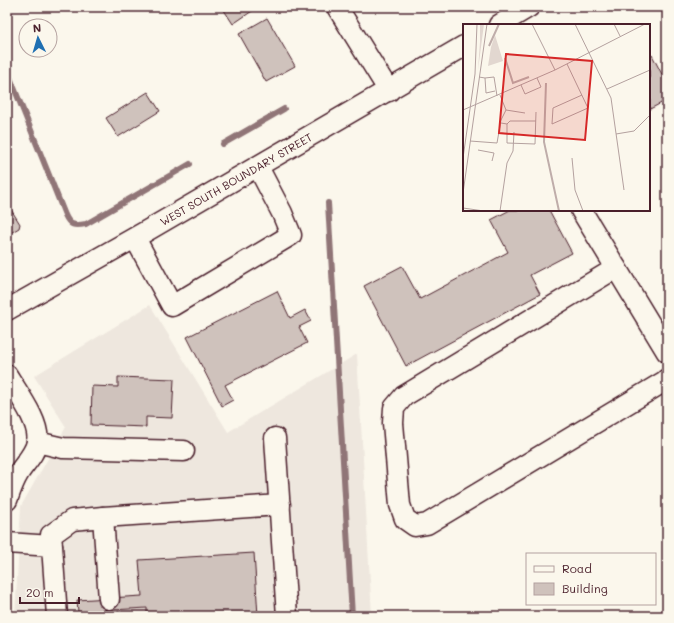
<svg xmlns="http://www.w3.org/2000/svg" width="674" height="623" viewBox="0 0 674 623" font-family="Mali,sans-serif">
<rect width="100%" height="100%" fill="#fbf7ec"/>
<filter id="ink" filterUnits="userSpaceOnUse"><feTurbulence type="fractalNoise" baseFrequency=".025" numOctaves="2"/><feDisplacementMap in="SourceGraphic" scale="8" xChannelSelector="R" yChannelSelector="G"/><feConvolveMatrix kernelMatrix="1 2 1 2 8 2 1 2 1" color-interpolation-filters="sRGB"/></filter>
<g filter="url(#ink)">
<polygon fill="#eee7de" points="150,305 228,432 357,354 372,616 15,616 21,506 66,427 34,376"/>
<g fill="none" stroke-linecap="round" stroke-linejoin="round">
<g stroke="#907477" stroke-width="6">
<path d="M7 70 65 215C70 226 74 226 86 224L190 164"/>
<polyline points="223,144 284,109"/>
<polyline points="328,203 352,616"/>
</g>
</g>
<g fill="#cfc2bc" stroke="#4a1f2b">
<polygon points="222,7 258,7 233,24"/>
<polygon points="267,18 295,66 266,82 239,34"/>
<polygon points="652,55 667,84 667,100 650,109 649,57"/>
<polygon points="148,92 160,111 118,137 106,118"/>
<polygon points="7,203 20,224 19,228 7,235"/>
<polygon points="510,210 549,210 572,253 530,275 540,294 406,366 364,286 402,266 420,299 508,252 491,220"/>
<polygon points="277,291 290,318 305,310 311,321 299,327 307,343 225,385 233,400 222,406 187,337"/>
<polygon points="118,377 174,379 172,418 146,417 146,427 91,425 92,386 118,387"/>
<polygon points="254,553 258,616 147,616 147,608 78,612 77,600 142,596 139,560"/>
</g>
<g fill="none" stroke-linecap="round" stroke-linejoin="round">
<defs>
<g id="minor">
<polyline points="337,7 389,91"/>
<polyline points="499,25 529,7"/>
<polyline points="581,210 667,352"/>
<polyline points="135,238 172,306 291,235 282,213 258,167"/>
<polyline points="616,268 404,396 394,408 393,423 400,505 405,519 415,526 427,524 665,381 667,379"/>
<polyline points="7,310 143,233 464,46"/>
<path d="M7 375C17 392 41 423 37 442 35 454 24 464 18 474 13 482 10 492 7 500"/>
<polyline points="275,438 287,616"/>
<polyline points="37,442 63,448 184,451"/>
<polyline points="103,517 109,599"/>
<polyline points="7,543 52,546 57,616"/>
<polyline points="52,546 51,535 72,520 103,517 280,505"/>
</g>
</defs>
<use href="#minor" stroke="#4a1f2b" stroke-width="23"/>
<use href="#minor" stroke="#fbf7ec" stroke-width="20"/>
</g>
</g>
<g text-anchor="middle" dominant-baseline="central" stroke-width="3" stroke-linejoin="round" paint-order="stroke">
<g font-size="11" fill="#4a1f2b" stroke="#fbf7ec">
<text transform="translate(236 179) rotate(-30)">WEST SOUTH BOUNDARY STREET</text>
</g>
</g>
<g transform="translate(463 24)">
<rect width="187" height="187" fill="#fbf7ec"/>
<path d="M17 0H21L15 46 17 18ZM32 11 40 37 25 42 28 23Z" fill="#e2d7d0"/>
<path fill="none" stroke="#bfadaa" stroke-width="2" d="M26 22 36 0M42 34 50 59 66 53M83 59 81 118 96 187"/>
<path fill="none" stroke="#b4a19f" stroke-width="1" d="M69 0 92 46M112 0 148 74 161 166M151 0 157 12M104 40 124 82 125 84 89 100 90 84 119 71M16 53 22 54 23 69 32 67M22 54 31 53 34 72M58 61 62 70 78 63 74 54M144 65 187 46M0 86 92 46 182 0M43 86 62 89M38 99 44 100V119L72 120 73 88M44 100 47 97H73M153 110 171 107 187 91M7 117 34 119 38 96 43 86 37 71M15 126 31 129 29 137M0 134 12 50 14 0M109 134 112 166 120 187M0 169 24 0M0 184 21 187M37 187 44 139 50 127 51 108"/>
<path fill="#d62828" fill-opacity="0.15" stroke="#d62828" stroke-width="2" d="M43 30 129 37 122 116 36 109Z"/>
<rect width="187" height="187" fill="none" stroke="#4a1f2b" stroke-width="2"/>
</g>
<rect width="674" height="623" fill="none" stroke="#fbf7ec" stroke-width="24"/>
<rect x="12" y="12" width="650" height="599" fill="none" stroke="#4a1f2b" stroke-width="1.5" filter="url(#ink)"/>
<rect x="526" y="553" width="130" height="52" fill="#fbf7ec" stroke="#b4a19f"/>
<rect x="534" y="566" width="20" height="6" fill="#fbf7ec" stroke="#b4a19f"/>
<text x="562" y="573" font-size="12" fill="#4a1f2b">Road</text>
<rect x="534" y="583" width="20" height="12" fill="#cfc2bc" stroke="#b4a19f"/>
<text x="562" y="593" font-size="12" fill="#4a1f2b">Building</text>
<g transform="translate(38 38) rotate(355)"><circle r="19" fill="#fbf7ec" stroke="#b4a19f"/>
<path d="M0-3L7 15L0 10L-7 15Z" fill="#1f6fb2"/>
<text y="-6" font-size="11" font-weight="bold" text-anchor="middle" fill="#4a1f2b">N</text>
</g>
<path d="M20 597v6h59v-6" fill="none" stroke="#4a1f2b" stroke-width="2"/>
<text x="26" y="597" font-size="12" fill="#4a1f2b" stroke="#fbf7ec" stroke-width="3" paint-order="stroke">20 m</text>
</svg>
